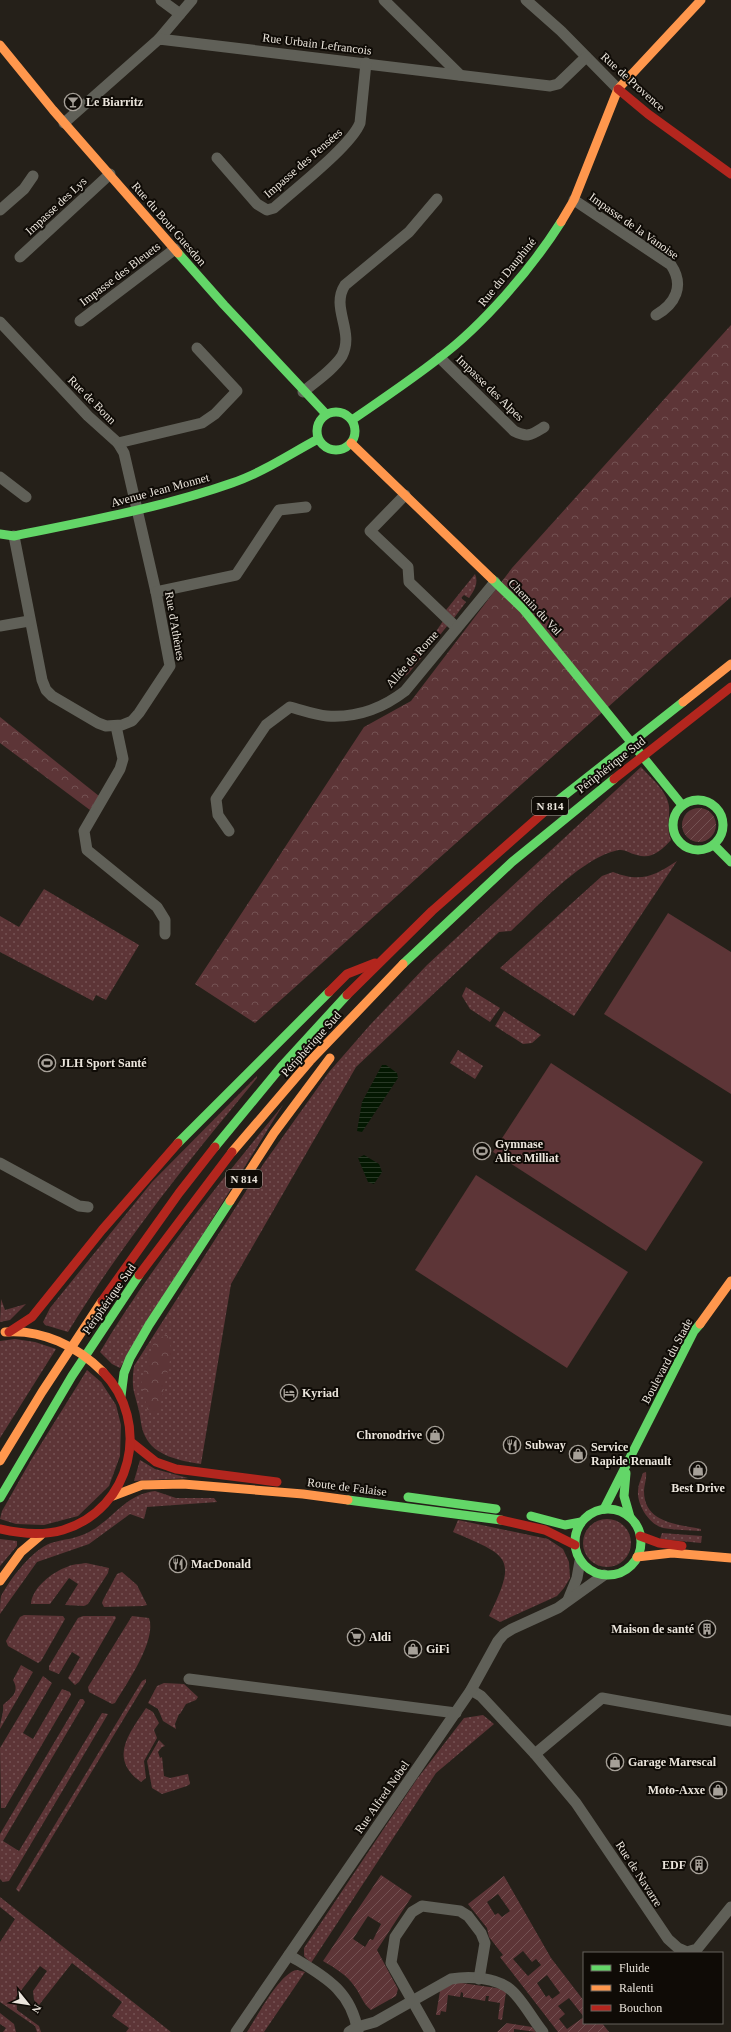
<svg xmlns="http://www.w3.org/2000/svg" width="731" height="2032" viewBox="0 0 731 2032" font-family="Georgia,serif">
<defs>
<pattern id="grass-dots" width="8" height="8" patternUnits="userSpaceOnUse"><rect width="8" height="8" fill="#5d3537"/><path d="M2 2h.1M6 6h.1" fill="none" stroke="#745253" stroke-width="1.8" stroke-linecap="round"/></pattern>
<pattern id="forest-crowns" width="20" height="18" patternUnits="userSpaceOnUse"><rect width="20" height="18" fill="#5d3537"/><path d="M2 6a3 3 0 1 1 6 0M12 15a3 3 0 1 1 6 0" fill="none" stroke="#745253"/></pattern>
<pattern id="garden-furrows" width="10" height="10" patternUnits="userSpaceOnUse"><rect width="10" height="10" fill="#5d3537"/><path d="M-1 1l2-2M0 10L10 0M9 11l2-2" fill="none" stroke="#745253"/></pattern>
<pattern id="water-rules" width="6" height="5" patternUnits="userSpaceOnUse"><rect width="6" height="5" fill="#041802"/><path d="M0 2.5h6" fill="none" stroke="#293926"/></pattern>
</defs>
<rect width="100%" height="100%" fill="#252019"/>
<g fill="url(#grass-dots)">
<path d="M475 574C479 583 474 591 469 598L464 595 461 598 466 602 454 618 446 610Z"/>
<polygon points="443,621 448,625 408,674 404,677 398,676 419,645 425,648"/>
<path d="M641 767C651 778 667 791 669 806 670 819 666 827 671 840 662 850 651 860 637 855 625 852 625 847 611 852 576 864 538 906 511 931L499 932 356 1067 231 1284 201 1464C181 1461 154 1456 145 1436 141 1428 141 1420 139 1411 134 1389 131 1390 134 1366L264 1163 329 1072 370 1025 427 965Z"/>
<path d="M677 861 574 1016 500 968 602 876 613 872C641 883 654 876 677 861Z"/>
<polygon points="44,889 139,945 106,1000 96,995 93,1001 0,952 0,916 19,927"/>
<polygon points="466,987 500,1008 490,1022 470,1009 462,996"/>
<polygon points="504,1011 541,1035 532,1043 523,1044 495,1026"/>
<polygon points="458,1050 483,1066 475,1079 450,1063"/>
<path d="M257 1076V1078C189 1160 123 1242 68 1332L45 1325 43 1322 50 1308 152 1182Z"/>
<path d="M283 1105 120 1368 112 1364 100 1352C152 1264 219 1184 283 1105Z"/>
<polygon points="1,1299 5,1310 26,1304 10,1320 0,1322"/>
<polygon points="15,1339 35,1342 56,1349 0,1438 0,1341"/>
<polygon points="87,1370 101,1382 116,1405 121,1425 120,1456 109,1486 78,1516 44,1525 16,1524 0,1519 2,1511 31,1460"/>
<polygon points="140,1460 155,1469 188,1478 134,1481"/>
<path d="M646 1472C647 1479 644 1485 644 1491 644 1523 677 1524 701 1529V1531C689 1530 675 1530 663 1528 649 1524 637 1505 638 1491 638 1485 641 1479 643 1473Z"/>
<path d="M155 1491 176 1498H214L217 1502 147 1507 144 1519 130 1514 89 1544 37 1562 0 1614C0 1609 0 1601 1 1596 10 1579 32 1550 51 1543 64 1539 76 1539 89 1532 115 1518 124 1495 155 1491Z"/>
<circle cx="607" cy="1543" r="24"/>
<path d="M458 1520 548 1539 563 1549 569 1562 570 1578 564 1588 557 1596 500 1622 489 1616C518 1557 509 1556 453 1532Z"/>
<polygon points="662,1533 702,1536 701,1543 660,1539"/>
<polygon points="0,1539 17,1541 17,1546 0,1566"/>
<path d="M86 1563 109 1568 108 1573 88 1604 84 1606 65 1605 78 1584 69 1578 50 1604H31C32 1588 52 1572 67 1567 72 1564 80 1564 86 1563Z"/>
<polygon points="122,1572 137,1585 147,1605 143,1606 104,1607 102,1603 103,1600 117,1574"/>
<polygon points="24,1615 63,1616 65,1619 41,1661 38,1663 8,1646 6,1641 20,1617"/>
<polygon points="83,1616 115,1616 116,1618 79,1682 75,1685 68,1678 80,1657 72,1652 59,1674 49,1670 49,1666 78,1618"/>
<path d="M132 1616 149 1618C157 1640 127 1683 115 1703L112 1704 89 1692 88 1687Z"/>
<path d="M21 1665 33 1672 0 1729C0 1720 4 1714 3 1705 12 1697 20 1692 13 1680Z"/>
<polygon points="43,1676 52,1683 23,1733 33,1739 62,1689 70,1692 71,1695 5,1808 1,1808 0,1748"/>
<polygon points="146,1679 146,1682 19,1892 16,1889 142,1681"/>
<polygon points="164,1683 184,1684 198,1697 196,1700 186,1704 180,1714 179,1714 175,1724 176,1729 163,1721 158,1709 148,1703 157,1686"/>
<polygon points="80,1699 83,1699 85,1702 3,1841 19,1851 102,1713 108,1714 9,1881 3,1882 0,1879 0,1834"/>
<path d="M146 1708 153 1712 159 1723 154 1730 157 1738 144 1761 146 1778 141 1782C108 1758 129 1734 146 1708Z"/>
<polygon points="483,1715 494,1724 436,1773 311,1963 304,1956 304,1948 417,1779 464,1718"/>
<polygon points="159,1740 165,1746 162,1747 158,1752 160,1758 162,1757 164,1776 170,1778 188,1774 190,1784 187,1786 162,1794 152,1788 147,1761"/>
<polygon points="0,1897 171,2032 126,2032 129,2028 112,2016 122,2002 72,1963 39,2005 34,2000 33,1991 47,1971 40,1966 16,1997 17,2010 39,2026 41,2032 37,2032 35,2026 0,2002 0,1942 15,1919 0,1907"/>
<path d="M297 1970 305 1972 264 2032H247C257 2017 280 1972 297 1970Z"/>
<polygon points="0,2013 14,2024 16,2032 3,2032 6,2028 0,2024"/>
</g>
<g fill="url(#forest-crowns)">
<polygon points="731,325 731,597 255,1023 195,984 364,727 411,701 512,568"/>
<polygon points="0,717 99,796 90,810 0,743"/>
<polygon points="167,1334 172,1351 159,1411 148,1413 141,1380 154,1342"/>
</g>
<g fill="url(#garden-furrows)" fill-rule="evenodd">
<circle cx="699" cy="825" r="17"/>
<path d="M381 1875 412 1896 377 1950 398 1989 396 1996 371 2010C363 2004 361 1995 355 1987 347 1975 335 1968 323 1961ZM368 1916 381 1924 373 1940 370 1939 365 1947 353 1939Z"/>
<path d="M504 1876 551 1958 584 2001V2023H602L609 2032H558L500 1957 503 1955 489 1937 487 1928 468 1904ZM498 1894 510 1911 502 1917 498 1913 495 1915 487 1902ZM523 1951 532 1962 536 1959 541 1965 528 1976 513 1959ZM547 1975 560 1993 552 1999 549 1995 546 1997 537 1983ZM569 1998 584 2017 567 2029 559 2019 565 2014 558 2006Z"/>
<polygon points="455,1982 503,1989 506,1992 502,2020 498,2019 500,2003 488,2001 489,1996 486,1996 485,2001 463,1997 463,1993 461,1992 460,1997 448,1995 446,2012 441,2011 440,2015 436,2015 440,1991"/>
<polygon points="507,2023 532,2027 536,2032 514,2029 514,2032 497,2032"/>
</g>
<g fill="#5d3537">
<polygon points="668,913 731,952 731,1094 604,1014"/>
<polygon points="551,1063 703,1162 646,1251 493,1152"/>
<polygon points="476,1175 628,1272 567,1368 415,1270"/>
</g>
<g fill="url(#water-rules)">
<polygon points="382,1065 386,1065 397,1073 398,1078 362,1132 357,1131 362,1102"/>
<polygon points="364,1155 379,1164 382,1172 374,1184 368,1182 358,1158"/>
</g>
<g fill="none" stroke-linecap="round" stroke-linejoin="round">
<g stroke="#606058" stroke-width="11">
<polyline points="161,0 180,14"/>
<polyline points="384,0 460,75"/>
<polyline points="526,0 561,31 618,89"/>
<polyline points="159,39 192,0"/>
<polyline points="64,123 159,39 550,86 558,84 586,57"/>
<path d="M217 158 257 204 267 210 274 208C295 189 351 146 360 123L366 63"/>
<path d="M574 200 671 265C685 286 675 304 656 315"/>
<polyline points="0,210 24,189 33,176"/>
<polyline points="20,257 110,174"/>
<polyline points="80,321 175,249"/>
<polyline points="0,322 88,416 118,443 124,453 156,592 170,666 139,713 132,721 122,725 106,726 98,723 52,696 46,690 42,680 14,536"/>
<path d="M440 358 514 431C528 438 531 435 544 427"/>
<path d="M303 392C316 381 333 370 342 356 355 331 330 308 345 285L409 232 437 199"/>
<polyline points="118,443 202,423 215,414 237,391 197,348"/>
<polyline points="0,477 26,497"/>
<polyline points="405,495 370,531 408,567 409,582 457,628"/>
<polyline points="156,592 236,575 279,510 306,507"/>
<polyline points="0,626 29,621"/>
<polyline points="116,726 123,759 120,769 84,831 87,850 157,907 165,920 165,934"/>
<path d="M229 831 218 815 216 799 266 725 290 707C302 710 315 715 327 716 356 718 383 708 405 691L495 582"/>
<polyline points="0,1163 79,1206 88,1207"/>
<polyline points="568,1600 577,1578 580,1561"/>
<polyline points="189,1679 456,1713"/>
<polyline points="471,1690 481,1696 535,1754 576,1803 668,1939 678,1948 687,1952 697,1949 731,1907"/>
<polyline points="535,1754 602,1698 731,1721"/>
<path d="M289 1955C323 1976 351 1989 358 2032"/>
<polyline points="236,2032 471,1690 498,1641 504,1634 512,1629 558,1608 604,1575"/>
<path d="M349 2032 357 2027 375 2022 451 1979C469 1976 496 1977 511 1990 522 1999 533 2020 543 2032"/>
<polyline points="430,2032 391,1963 395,1937 412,1912 422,1906 460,1911 468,1916 481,1933 485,1943 479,1979"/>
</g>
<g stroke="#63d668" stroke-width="9">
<polyline points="178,253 224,305 326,414"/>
<circle cx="336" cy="431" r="19"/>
<path d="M352 420C381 400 411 380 439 358 483 325 532 268 561 222"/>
<path d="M0 534 14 536C87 521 161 508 232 483 262 473 290 454 318 439"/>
<polyline points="492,579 523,609 682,805"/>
<circle cx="698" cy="825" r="25"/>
<polyline points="551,806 683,702"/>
<polyline points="714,845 731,862"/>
<polyline points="403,964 512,862 614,779"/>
<polyline points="178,1143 329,992"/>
<polyline points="215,1147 281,1067 347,995"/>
<polyline points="121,1396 124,1373 130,1358 149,1325 230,1201"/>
<polyline points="626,1473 624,1496 630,1517"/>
<polyline points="408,1497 496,1509"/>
<polyline points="0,1498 72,1376 139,1275"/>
<polyline points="348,1500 501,1520"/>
<polyline points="604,1509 694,1331 700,1324"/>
<circle cx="608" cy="1542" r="33"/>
<polyline points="531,1516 565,1525 581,1522"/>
</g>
<g stroke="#ff974d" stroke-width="9">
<polyline points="0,45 53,110 178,253"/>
<polyline points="561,222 574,200 618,89 701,0"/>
<polyline points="351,443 492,579"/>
<polyline points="683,702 731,664"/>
<polyline points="232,1152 310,1061 403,964"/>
<polyline points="230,1201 274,1133 330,1058"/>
<polyline points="700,1324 731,1281"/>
<path d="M5 1332C42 1329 77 1346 103 1372"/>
<polyline points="0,1461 42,1392 102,1301"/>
<polyline points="113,1496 142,1485 183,1484 303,1494 348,1500"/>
<polyline points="637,1557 672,1553 731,1558"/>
<polyline points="0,1581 21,1552 41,1535"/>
</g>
<g stroke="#b3261e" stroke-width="9">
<polyline points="618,89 648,114 731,174"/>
<polyline points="614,779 731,687"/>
<polyline points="329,992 347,974 375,963"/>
<polyline points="347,995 432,911 551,806"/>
<polyline points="139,1275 232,1152"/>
<polyline points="102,1301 179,1193 215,1147"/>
<polyline points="9,1332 32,1317 102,1230 178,1143"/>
<polyline points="131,1442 156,1462 176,1469 277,1482"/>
<polyline points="501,1520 545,1530 575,1545"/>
<path d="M0 1529C21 1534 42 1536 63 1530 132 1509 152 1422 103 1372"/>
<polyline points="640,1536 659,1543 682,1546"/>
</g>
</g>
<defs>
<symbol id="bar-ring" viewBox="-11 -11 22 22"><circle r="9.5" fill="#0f0b06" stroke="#a6a098" stroke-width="1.5"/><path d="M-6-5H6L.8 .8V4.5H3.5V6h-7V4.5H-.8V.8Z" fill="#a6a098"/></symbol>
<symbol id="stadium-ring" viewBox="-11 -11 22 22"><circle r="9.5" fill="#0f0b06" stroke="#a6a098" stroke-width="1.5"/><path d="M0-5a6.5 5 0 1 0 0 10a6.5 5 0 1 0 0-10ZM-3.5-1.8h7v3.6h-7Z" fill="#a6a098"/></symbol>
<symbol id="hotel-ring" viewBox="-11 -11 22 22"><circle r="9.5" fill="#0f0b06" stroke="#a6a098" stroke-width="1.5"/><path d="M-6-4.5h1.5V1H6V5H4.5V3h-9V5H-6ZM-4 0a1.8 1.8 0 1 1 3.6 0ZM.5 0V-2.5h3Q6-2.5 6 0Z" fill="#a6a098"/></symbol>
<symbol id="shop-ring" viewBox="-11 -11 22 22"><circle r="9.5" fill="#0f0b06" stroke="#a6a098" stroke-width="1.5"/><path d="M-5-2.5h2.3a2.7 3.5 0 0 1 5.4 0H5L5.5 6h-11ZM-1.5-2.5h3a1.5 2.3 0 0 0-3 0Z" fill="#a6a098"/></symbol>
<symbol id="restaurant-ring" viewBox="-11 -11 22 22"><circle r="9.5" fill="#0f0b06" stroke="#a6a098" stroke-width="1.5"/><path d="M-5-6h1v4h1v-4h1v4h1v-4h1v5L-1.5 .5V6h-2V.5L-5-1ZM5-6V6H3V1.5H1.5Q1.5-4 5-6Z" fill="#a6a098"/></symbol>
<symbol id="building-ring" viewBox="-11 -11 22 22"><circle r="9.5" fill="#0f0b06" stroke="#a6a098" stroke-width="1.5"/><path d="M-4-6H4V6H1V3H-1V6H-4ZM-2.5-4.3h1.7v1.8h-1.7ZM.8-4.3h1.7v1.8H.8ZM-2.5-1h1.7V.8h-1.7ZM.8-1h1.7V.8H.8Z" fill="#a6a098"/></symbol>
<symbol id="supermarket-ring" viewBox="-11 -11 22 22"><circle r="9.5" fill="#0f0b06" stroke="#a6a098" stroke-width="1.5"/><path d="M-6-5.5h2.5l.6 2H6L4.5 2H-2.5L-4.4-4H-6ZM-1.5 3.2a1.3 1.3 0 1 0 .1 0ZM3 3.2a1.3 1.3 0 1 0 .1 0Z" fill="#a6a098"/></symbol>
</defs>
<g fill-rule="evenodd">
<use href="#bar-ring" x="63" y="92" width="20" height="20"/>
<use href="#stadium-ring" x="37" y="1053" width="20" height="20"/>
<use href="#stadium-ring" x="472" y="1141" width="20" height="20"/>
<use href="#hotel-ring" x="279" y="1383" width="20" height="20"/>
<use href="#shop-ring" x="425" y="1425" width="20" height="20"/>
<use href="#restaurant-ring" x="502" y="1435" width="20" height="20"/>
<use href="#shop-ring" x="568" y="1444" width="20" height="20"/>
<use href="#shop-ring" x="688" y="1460" width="20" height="20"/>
<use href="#restaurant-ring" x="168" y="1554" width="20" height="20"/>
<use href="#building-ring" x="697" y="1619" width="20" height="20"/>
<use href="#supermarket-ring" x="346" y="1627" width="20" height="20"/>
<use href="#shop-ring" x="403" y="1639" width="20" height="20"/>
<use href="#shop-ring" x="605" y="1752" width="20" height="20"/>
<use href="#shop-ring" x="708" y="1780" width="20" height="20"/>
<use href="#building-ring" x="689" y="1855" width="20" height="20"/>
</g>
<g text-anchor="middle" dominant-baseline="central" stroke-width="4" stroke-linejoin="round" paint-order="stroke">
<g fill="#0f0b06" stroke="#a9a49c" stroke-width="1">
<rect x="532" y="797" width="36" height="18" rx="3"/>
<rect x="226" y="1170" width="36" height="18" rx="3"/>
</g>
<g font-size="11" font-weight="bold" fill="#ebe5dc">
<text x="550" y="806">N 814</text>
<text x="244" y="1179">N 814</text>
</g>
<g font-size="12" fill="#ebe5dc" stroke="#0f0b06">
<text transform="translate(317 44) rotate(7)">Rue Urbain Lefrancois</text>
<text transform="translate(633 82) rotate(42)">Rue de Provence</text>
<text transform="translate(303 163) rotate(-41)">Impasse des Pensées</text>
<text transform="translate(56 206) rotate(-43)">Impasse des Lys</text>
<text transform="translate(169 224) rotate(49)">Rue du Bout Guesdon</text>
<text transform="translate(634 226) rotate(35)">Impasse de la Vanoise</text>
<text transform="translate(507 272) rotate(-51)">Rue du Dauphiné</text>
<text transform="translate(120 274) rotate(-37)">Impasse des Bleuets</text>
<text transform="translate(490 388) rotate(44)">Impasse des Alpes</text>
<text transform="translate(92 400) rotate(45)">Rue de Bonn</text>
<text transform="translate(160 490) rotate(-15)">Avenue Jean Monnet</text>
<text transform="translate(535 607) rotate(47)">Chemin du Val</text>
<text transform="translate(175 626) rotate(80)">Rue d'Athènes</text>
<text transform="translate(412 659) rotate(-48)">Allée de Rome</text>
<text transform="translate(611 765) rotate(-38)">Périphérique Sud</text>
<text transform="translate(311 1044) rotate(-48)">Périphérique Sud</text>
<text transform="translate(109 1299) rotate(-55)">Périphérique Sud</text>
<text transform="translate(667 1361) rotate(-62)">Boulevard du Stade</text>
<text transform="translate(347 1487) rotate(7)">Route de Falaise</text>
<text transform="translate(382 1797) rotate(-55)">Rue Alfred Nobel</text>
<text transform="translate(639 1874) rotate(57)">Rue de Navarre</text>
</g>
<g font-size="12" font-weight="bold" fill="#ebe5dc" stroke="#0f0b06" text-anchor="start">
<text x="86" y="102">Le Biarritz</text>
<text x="60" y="1063">JLH Sport Santé</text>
<text x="495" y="1144">Gymnase<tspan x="495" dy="14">Alice Milliat</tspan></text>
<text x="302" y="1393">Kyriad</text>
<text x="422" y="1435" text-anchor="end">Chronodrive</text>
<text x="525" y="1445">Subway</text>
<text x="591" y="1447">Service<tspan x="591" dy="14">Rapide Renault</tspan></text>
<text x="698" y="1488" text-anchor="middle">Best Drive</text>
<text x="191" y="1564">MacDonald</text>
<text x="694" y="1629" text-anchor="end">Maison de santé</text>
<text x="369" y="1637">Aldi</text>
<text x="426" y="1649">GiFi</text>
<text x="628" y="1762">Garage Marescal</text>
<text x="705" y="1790" text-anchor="end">Moto-Axxe</text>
<text x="686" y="1865" text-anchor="end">EDF</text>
</g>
</g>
<rect x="583" y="1952" width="140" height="72" fill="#0f0b06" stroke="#67625c"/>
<rect x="591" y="1965" width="20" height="6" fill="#63d668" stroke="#67625c"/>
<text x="619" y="1972" font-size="12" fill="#ebe5dc">Fluide</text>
<rect x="591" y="1985" width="20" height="6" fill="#ff974d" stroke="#67625c"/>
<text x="619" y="1992" font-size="12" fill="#ebe5dc">Ralenti</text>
<rect x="591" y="2005" width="20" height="6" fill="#b3261e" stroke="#67625c"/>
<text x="619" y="2012" font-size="12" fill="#ebe5dc">Bouchon</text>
<g transform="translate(28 2004) rotate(120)" stroke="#0f0b06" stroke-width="3" paint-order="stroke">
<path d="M0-3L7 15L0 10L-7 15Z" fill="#ebe5dc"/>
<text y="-6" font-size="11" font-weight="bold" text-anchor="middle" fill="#ebe5dc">N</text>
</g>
</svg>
